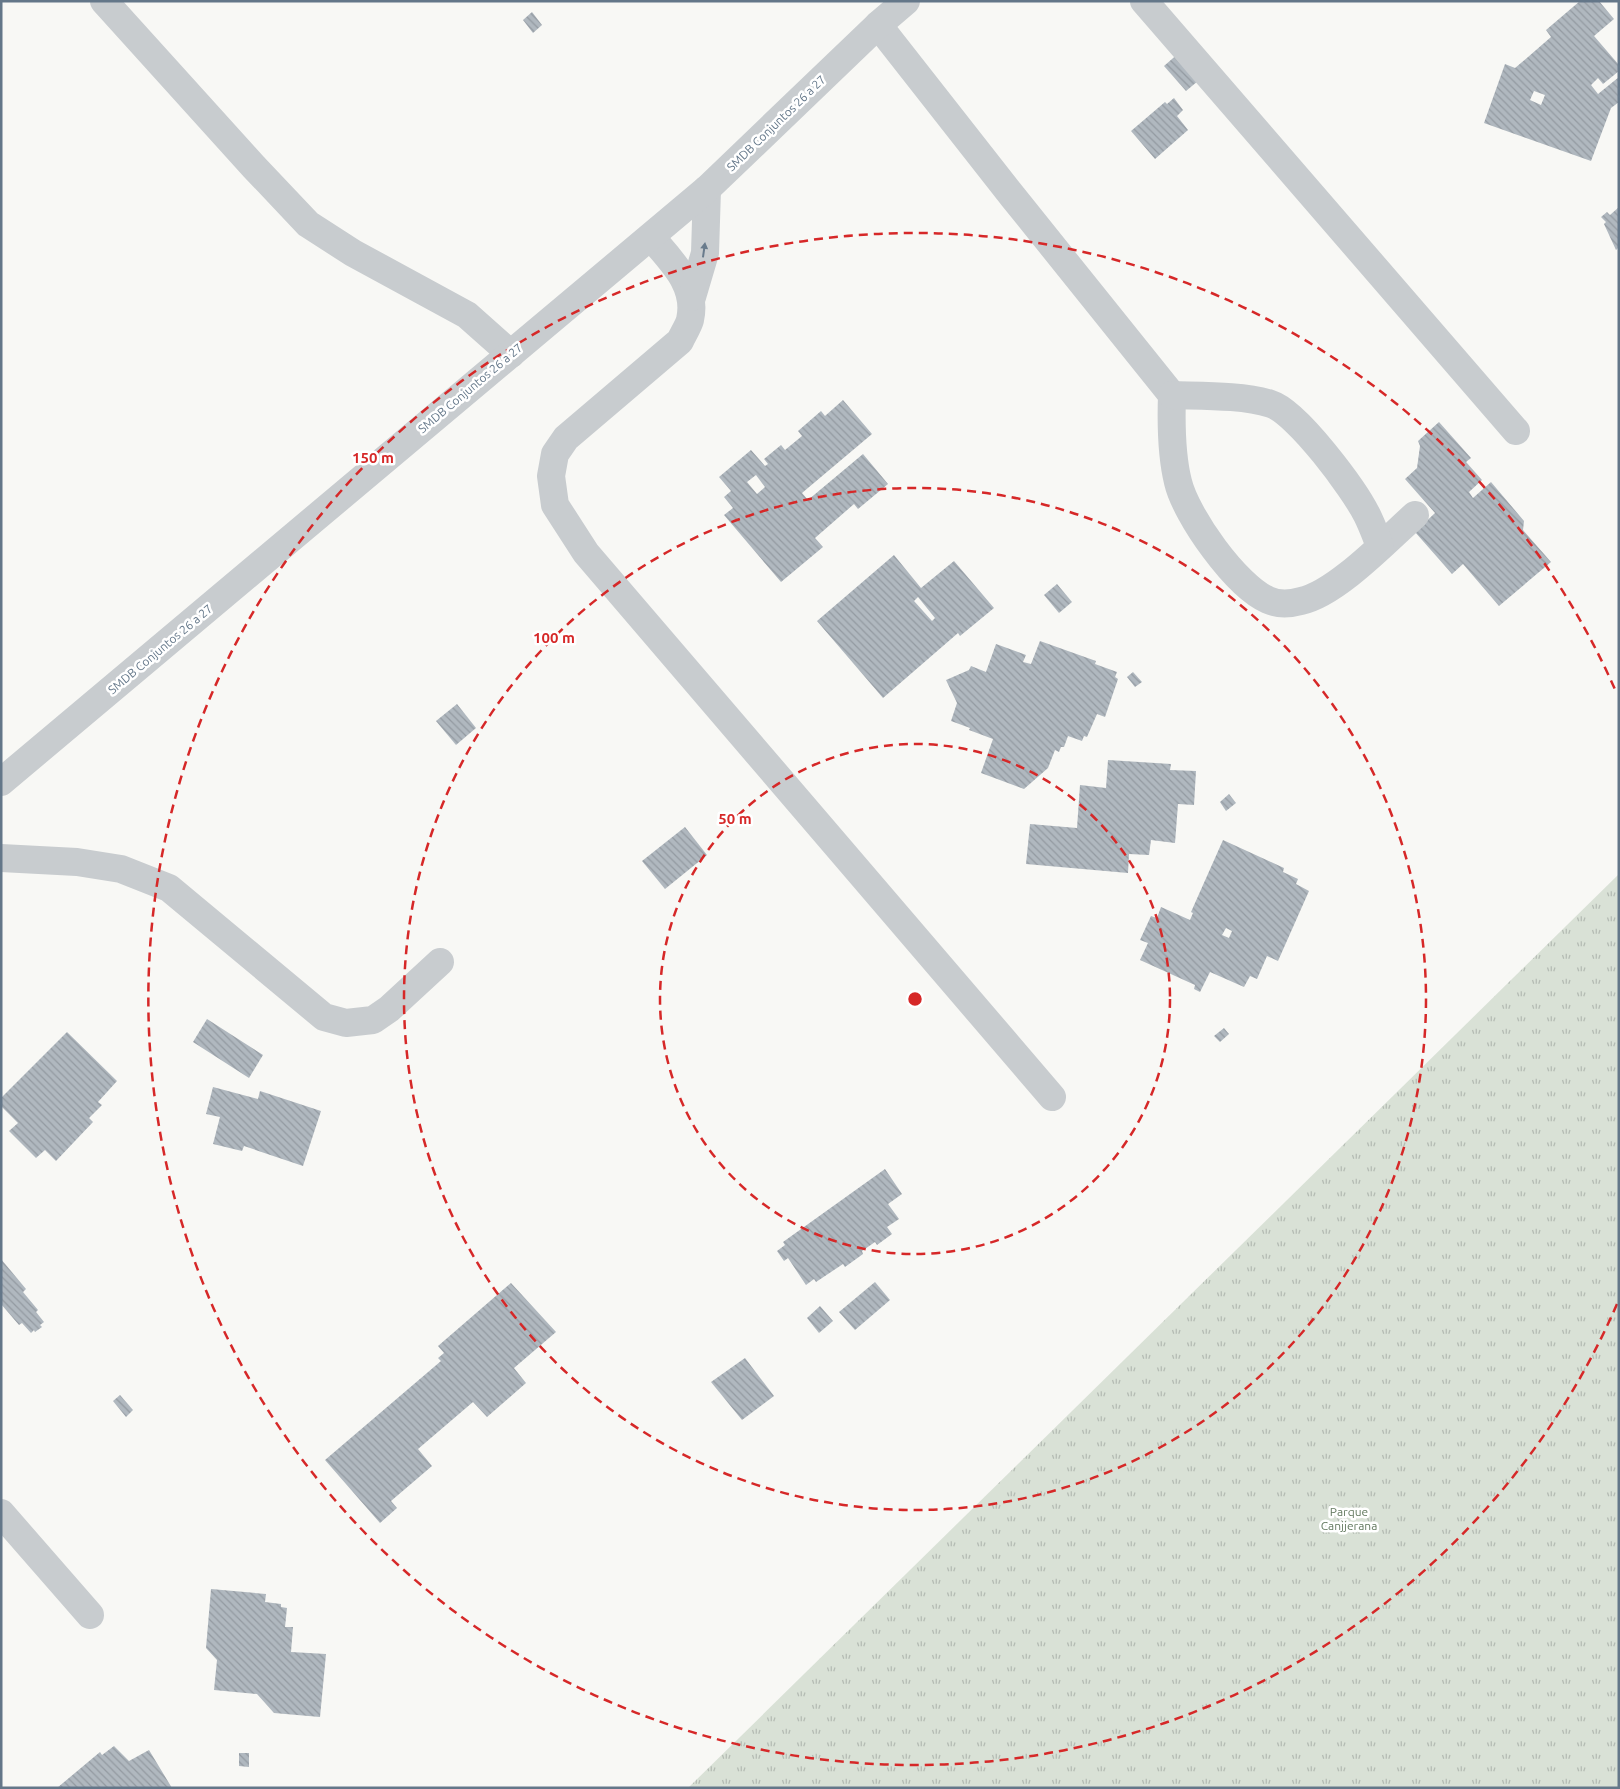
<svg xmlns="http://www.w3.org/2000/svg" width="1620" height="1789" viewBox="0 0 1620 1789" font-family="Ubuntu,sans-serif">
<defs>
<pattern id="grass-tufts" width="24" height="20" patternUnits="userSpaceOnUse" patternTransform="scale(1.25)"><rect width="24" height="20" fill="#d9e1d6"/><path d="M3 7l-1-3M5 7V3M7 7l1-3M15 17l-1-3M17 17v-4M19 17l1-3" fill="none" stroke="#b4bbb3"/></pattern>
<pattern id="building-back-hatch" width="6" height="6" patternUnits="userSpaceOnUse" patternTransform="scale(1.25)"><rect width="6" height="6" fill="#b0b8bf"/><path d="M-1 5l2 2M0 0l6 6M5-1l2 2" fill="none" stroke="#939aa1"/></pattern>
</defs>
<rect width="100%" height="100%" fill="#f8f8f5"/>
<polygon fill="url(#grass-tufts)" points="1619,874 1619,1788 688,1788"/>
<g fill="url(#building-back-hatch)" fill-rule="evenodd">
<path d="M1580 1H1599L1614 19 1594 36 1619 65V71L1603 84 1598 78 1591 85 1598 94 1619 77V102L1611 108 1591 161 1484 123 1505 64 1515 68 1528 57 1551 37 1546 30ZM1534 91 1545 95 1541 105 1530 100Z"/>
<polygon points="532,12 542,25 533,33 523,20"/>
<polygon points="1180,52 1198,81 1186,91 1164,66"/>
<polygon points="1174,98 1183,110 1177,116 1188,130 1155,159 1131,131 1165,102 1167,104"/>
<polygon points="1619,207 1619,247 1616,250 1604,224 1606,222 1601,217 1607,212 1610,215"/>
<path d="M843 400 872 434 802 493 808 500 863 454 888 484 858 509 854 504 815 538 823 547 781 582 724 515 733 508 724 497 731 491 719 477 751 450 765 466 768 464 764 459 781 445 785 450 802 436 798 431 821 411 825 416ZM756 475 765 487 757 494 747 482Z"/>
<polygon points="1439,422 1471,458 1466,462 1482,480 1469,492 1473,498 1491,482 1524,521 1523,530 1551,562 1499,606 1463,564 1452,574 1415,532 1435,513 1405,479 1417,468 1420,446 1418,441"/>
<path d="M894 555 921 588 954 561 994 608 960 636 958 633 883 698 817 621ZM918 597 935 618 932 621 914 601Z"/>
<polygon points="1057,584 1072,602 1059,613 1044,595"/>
<polygon points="1040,641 1096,661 1095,664 1117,672 1115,677 1118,679 1105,717 1097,714 1087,737 1084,736 1082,741 1068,736 1064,747 1061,747 1059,752 1055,750 1048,768 1024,789 981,773 993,739 969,730 970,728 951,721 957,703 946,680 969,670 971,666 986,672 996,644 1026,655 1023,662 1031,664"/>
<polygon points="1133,672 1142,682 1135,687 1127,677"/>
<polygon points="457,704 476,728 456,745 436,721"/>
<polygon points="1108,760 1171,764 1170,770 1196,771 1194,805 1178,804 1175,843 1151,840 1149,855 1129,854 1128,873 1026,864 1030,824 1077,828 1080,785 1106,788"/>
<polygon points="1229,794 1236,803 1226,811 1220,802"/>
<polygon points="685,827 707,855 665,889 642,861"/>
<path d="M1223 840 1284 868 1283 872 1298 879 1296 884 1309 891 1278 961 1267 956 1257 979 1250 976 1244 987 1210 972 1200 992 1194 989 1195 985 1140 960 1148 943 1140 940 1151 916 1157 918 1161 907 1190 920 1193 913 1191 912ZM1226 928 1232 931 1229 938 1222 935Z"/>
<polygon points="207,1019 263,1055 249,1078 193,1042"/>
<polygon points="1224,1028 1229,1034 1220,1042 1214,1036"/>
<polygon points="67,1032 117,1081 98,1102 102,1105 89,1118 93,1122 56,1161 45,1150 36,1158 9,1131 18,1123 1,1106 1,1098"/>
<polygon points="213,1087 258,1099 260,1091 321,1111 303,1166 244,1146 242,1151 213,1144 220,1117 206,1114"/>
<polygon points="885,1169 902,1194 888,1204 899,1219 887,1227 892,1234 877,1245 875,1242 862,1251 863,1254 845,1267 843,1264 816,1282 814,1279 806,1285 788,1258 784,1261 777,1251 785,1245 783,1242"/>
<polygon points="1,1259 26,1289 23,1292 38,1310 36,1312 44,1322 40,1325 42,1327 35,1332 34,1330 31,1333 22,1323 19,1325 1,1304"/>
<polygon points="875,1282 890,1300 855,1330 839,1312"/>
<polygon points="511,1283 556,1332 514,1368 526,1383 487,1417 473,1402 418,1449 432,1466 391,1501 397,1508 380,1523 325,1460 441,1361 438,1358 444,1353 438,1346"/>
<polygon points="820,1306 833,1321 819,1333 807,1318"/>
<polygon points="745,1358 774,1396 742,1420 711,1382"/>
<polygon points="120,1395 133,1410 126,1417 113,1401"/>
<polygon points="211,1589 266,1594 265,1602 281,1604 281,1607 287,1608 285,1627 293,1627 291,1652 326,1654 320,1717 274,1713 257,1694 214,1690 217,1660 206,1648"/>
<polygon points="114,1746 129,1761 149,1750 172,1788 57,1788 100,1752 102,1755"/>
<polygon points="239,1753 249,1753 249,1767 239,1766"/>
</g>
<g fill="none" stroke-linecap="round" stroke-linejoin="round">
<g stroke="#c8cccf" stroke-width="28">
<polyline points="104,1 254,167 308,224 353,253 467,315 511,354"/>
<polyline points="1144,1 1516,431"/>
<path d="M878 25 1013 197 1172 395C1171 424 1171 454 1178 482 1186 516 1236 586 1268 600 1279 605 1290 604 1301 601 1336 594 1388 539 1415 515"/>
<path d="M651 237C671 261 698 285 690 320 688 327 683 334 680 341L566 438 555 454 551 476 555 505 586 553 1052 1097"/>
<polyline points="692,297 705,253 707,189"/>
<path d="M1172 395C1201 396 1243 395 1271 404 1297 412 1354 489 1367 515 1372 525 1376 536 1380 546"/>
<polyline points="1,782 707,189 878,25 906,1"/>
<polyline points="1,858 77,862 121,869 169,888 324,1017 346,1023 373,1020 389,1009 440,962"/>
<polyline points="1,1513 90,1615"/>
</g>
</g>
<defs><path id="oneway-solid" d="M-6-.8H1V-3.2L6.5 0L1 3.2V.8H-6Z" transform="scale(1.25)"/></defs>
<use fill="#697b8c" href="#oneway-solid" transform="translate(704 250) rotate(-82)"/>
<g fill="none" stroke="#d62828" stroke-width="2.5" stroke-dasharray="9 6">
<circle cx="915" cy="999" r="255"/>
<circle cx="915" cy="999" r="511"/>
<path d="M1617 1304A766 766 0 1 1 1617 694"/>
</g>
<g text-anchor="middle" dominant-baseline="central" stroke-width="5" stroke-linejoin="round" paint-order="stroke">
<g font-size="12" fill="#647789" stroke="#fff">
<text transform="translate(776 123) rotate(-44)">SMDB Conjuntos 26 a 27</text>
<text transform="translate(470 388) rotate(-40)">SMDB Conjuntos 26 a 27</text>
<text transform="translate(160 649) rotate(-40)">SMDB Conjuntos 26 a 27</text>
</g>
<g font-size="12" fill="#647a60" stroke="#fff">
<text x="1349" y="1511">Parque<tspan x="1349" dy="14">Canjjerana</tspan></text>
</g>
</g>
<circle cx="915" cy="999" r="8" fill="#d62828" stroke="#fff" stroke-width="2.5"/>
<g font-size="15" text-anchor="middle" font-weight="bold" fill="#d62828" stroke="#fff" stroke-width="5" stroke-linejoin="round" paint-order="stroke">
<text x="373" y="463">150 m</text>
<text x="554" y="643">100 m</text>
<text x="735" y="824">50 m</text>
</g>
<rect width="1620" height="1789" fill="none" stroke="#647789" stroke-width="5"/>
</svg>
